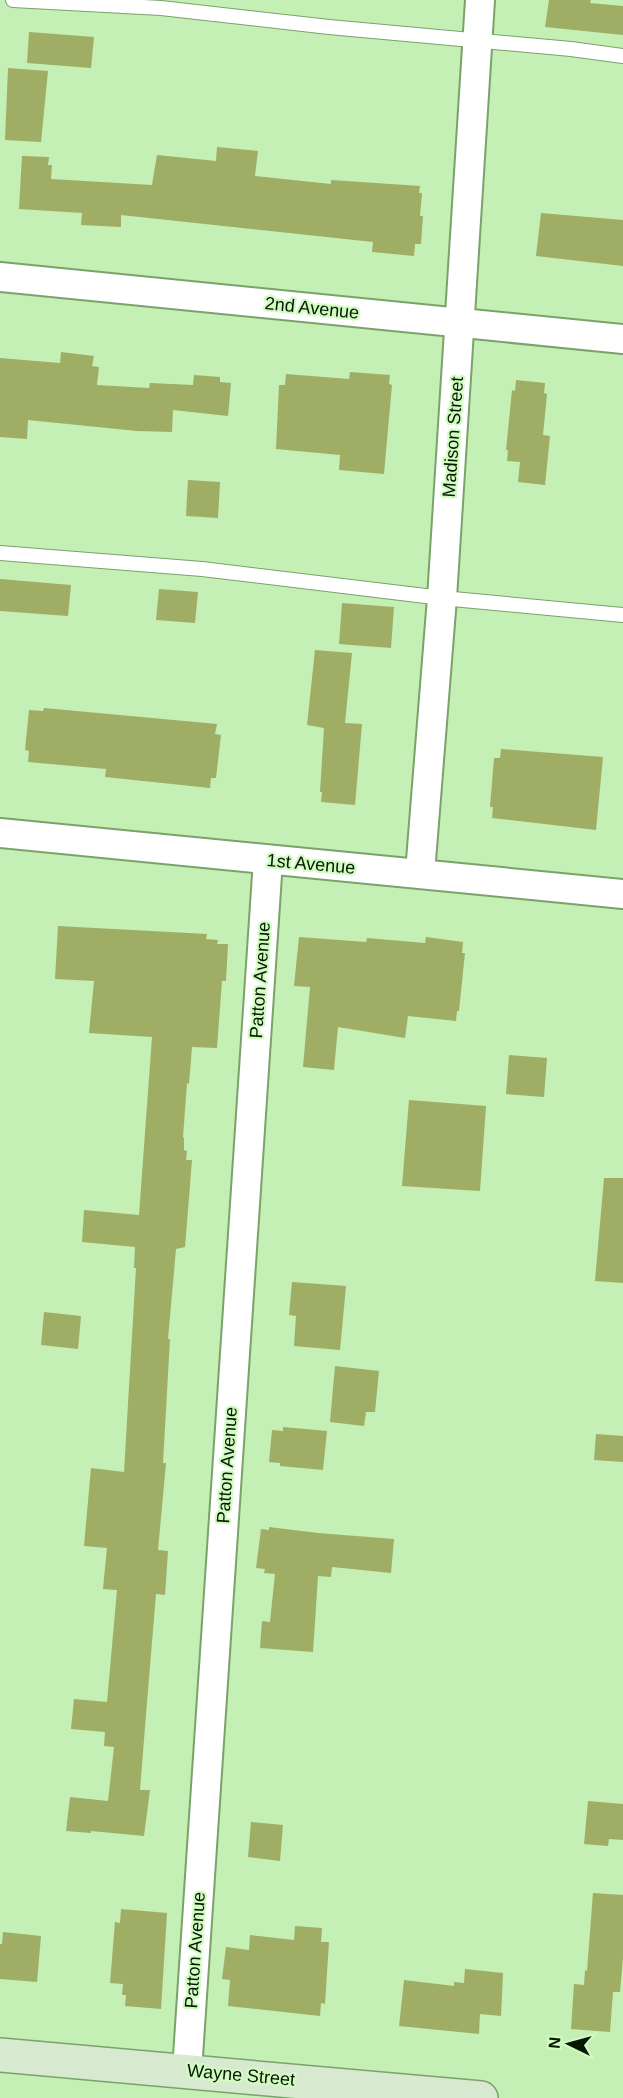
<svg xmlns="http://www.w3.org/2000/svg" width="623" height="2098" viewBox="0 0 623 2098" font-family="Arial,sans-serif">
<rect width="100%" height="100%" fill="#c4efb5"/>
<g fill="#a0ad65">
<polygon points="549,0 591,0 590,3 623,6 623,35 545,27"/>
<polygon points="29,32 94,37 91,68 27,63"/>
<polygon points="8,68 48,71 41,142 5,140"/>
<polygon points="217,147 258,151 255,176 331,184 331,180 420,186 419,193 422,193 420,216 423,216 421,244 415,244 414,256 372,252 373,242 121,215 121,227 81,225 82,213 19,209 22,156 49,157 48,165 52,165 51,179 152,185 157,155 216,161"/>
<polygon points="541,213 623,220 623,266 536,256"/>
<polygon points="61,352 94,356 92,366 99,367 97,385 149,388 150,383 193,385 194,375 220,377 220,382 231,383 228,416 173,410 172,432 137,431 28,420 27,439 0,437 0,358 60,363"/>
<polygon points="350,372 390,375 389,384 392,385 384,474 339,470 340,455 276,449 279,385 285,385 286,374 349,379"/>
<polygon points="516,380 545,383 544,393 547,394 543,435 550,436 545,485 518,482 520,462 507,461 508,450 506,450 512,390 515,391"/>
<polygon points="188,480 220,482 218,518 186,516"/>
<polygon points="0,579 71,585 68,616 0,611"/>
<polygon points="159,589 198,592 195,623 156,620"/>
<polygon points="342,603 394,607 391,648 339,644"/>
<polygon points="315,650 352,653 345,723 362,724 355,805 321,802 322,792 320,792 324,728 307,725"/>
<polygon points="44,708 217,724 215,734 221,735 216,778 211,778 210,788 105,777 106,769 28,762 29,751 25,750 29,710 43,711"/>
<polygon points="501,749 603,757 596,830 492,818 493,807 490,807 494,758 500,758"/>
<polygon points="58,926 207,934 206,939 218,940 217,944 228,944 226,981 222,981 217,1048 192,1047 189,1084 187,1083 183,1137 184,1138 184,1150 187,1151 186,1160 192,1160 185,1247 176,1249 168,1339 170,1339 163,1463 166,1463 158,1550 168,1551 165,1595 156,1594 147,1702 140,1790 150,1790 144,1836 91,1831 91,1833 66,1831 70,1797 108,1801 114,1747 104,1746 105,1732 71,1729 74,1699 107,1702 117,1590 103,1589 107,1548 84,1546 91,1468 124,1472 136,1268 134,1268 135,1247 82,1242 84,1210 139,1215 152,1037 89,1033 94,981 55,979"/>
<polygon points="299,937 366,942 367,938 425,943 426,937 463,942 462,953 465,953 459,1011 457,1011 456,1021 408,1016 405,1038 338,1027 334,1070 303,1067 310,987 294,986"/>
<polygon points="509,1055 547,1058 544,1097 506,1094"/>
<polygon points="409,1100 486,1106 480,1191 402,1186"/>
<polygon points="604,1178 623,1178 623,1283 595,1281"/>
<polygon points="292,1282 346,1286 340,1350 294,1346 296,1316 289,1315"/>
<polygon points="44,1312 81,1316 78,1349 41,1345"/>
<polygon points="335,1366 379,1371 375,1412 366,1412 364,1426 330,1422"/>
<polygon points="283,1427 327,1431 323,1470 280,1466 280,1463 269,1462 272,1430 283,1431"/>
<polygon points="596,1434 623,1436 623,1462 594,1460"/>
<polygon points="269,1527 318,1533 394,1539 391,1573 332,1567 331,1577 318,1576 313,1652 260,1648 262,1621 270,1622 275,1574 264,1573 265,1569 256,1568 261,1529 269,1530"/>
<polygon points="588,1801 623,1804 623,1840 609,1839 608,1846 584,1844"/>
<polygon points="251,1822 283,1825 280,1861 248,1857"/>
<polygon points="593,1893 623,1895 623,1958 620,1992 613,1992 610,2032 571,2029 574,1984 584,1985 585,1970 587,1971"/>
<polygon points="121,1909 167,1913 161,2009 125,2006 126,1995 122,1995 123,1984 110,1983 115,1922 120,1923"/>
<polygon points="295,1926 322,1928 321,1942 329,1942 325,2004 321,2003 320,2016 228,2006 230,1980 222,1979 226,1947 249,1950 250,1935 294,1940"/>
<polygon points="3,1932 41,1936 37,1982 0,1979 0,1944 2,1944"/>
<polygon points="465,1969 503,1973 501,2016 480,2014 479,2034 399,2026 404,1980 454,1986 454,1982 464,1983"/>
</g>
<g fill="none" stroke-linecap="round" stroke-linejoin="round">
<defs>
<g id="lane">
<polyline points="13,0 161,8 329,27 571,49 623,56"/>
<polyline points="0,553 202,569 442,598 623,615"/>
</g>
<g id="street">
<polyline points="0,277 623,339"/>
<polyline points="0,833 623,894"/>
<polyline points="420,873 442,598 480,0"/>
<polyline points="187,2071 268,860"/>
</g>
<polyline id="secondary" points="0,2055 481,2098"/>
</defs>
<use href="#lane" stroke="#7aa26b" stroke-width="16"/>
<use href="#street" stroke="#7aa26b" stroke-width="32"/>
<use href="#secondary" stroke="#7aa26b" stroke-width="36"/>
<use href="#lane" stroke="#fff" stroke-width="14"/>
<use href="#street" stroke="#fff" stroke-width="28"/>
<use href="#secondary" stroke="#d7ead0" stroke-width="33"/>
</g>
<g text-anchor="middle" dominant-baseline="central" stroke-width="4.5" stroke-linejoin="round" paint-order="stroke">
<g font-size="18" fill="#081704" stroke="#d1fcc1">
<text transform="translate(312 308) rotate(6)">2nd Avenue</text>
<text transform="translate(453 437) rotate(-86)">Madison Street</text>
<text transform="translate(311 864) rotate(5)">1st Avenue</text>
<text transform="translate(260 980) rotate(-86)">Patton Avenue</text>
<text transform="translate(227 1465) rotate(-86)">Patton Avenue</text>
<text transform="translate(195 1950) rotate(-86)">Patton Avenue</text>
<text transform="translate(241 2075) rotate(5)">Wayne Street</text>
</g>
</g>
<g transform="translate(569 2044) rotate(275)" stroke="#d1fcc1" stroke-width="4.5" paint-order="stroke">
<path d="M0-4.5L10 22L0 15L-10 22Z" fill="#081704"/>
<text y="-9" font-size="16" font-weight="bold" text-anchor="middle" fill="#081704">N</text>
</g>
</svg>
